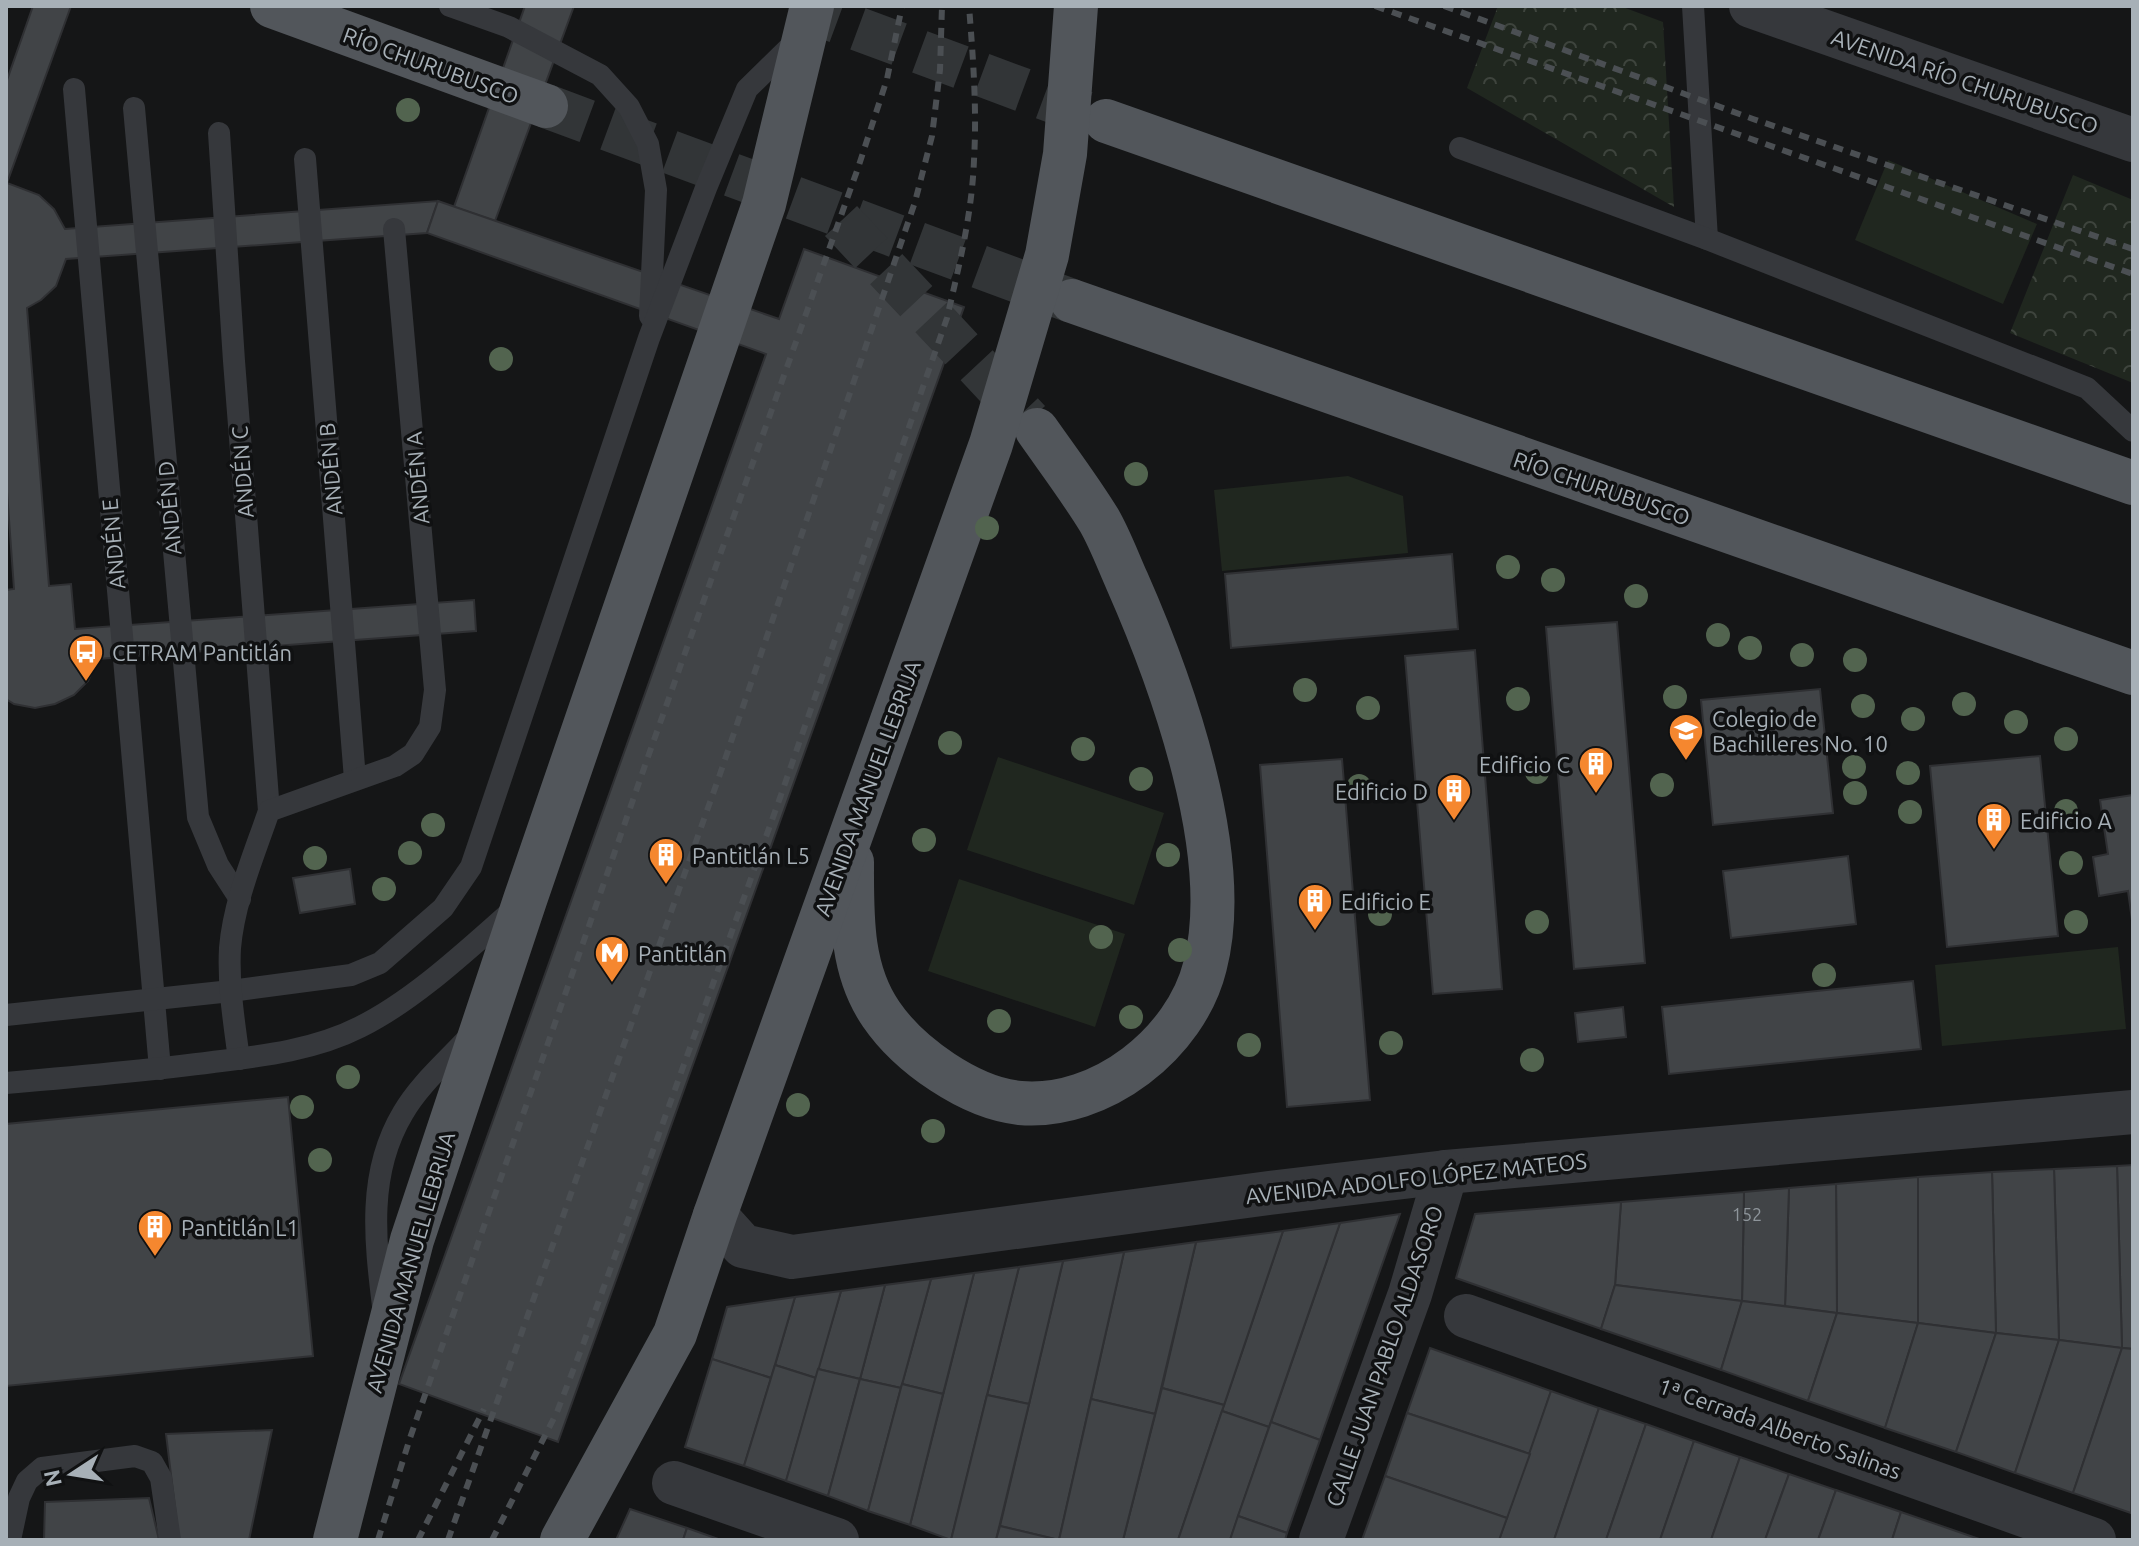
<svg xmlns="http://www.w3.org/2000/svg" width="2139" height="1546" viewBox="0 0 2139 1546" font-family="Ubuntu,sans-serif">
<defs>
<pattern id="forest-crowns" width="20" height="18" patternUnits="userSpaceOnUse" patternTransform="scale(2)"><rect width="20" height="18" fill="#20271f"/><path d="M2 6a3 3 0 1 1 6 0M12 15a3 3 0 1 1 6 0" fill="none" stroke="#3e443d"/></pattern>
</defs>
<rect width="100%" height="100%" fill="#151617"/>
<g fill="url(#forest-crowns)">
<polygon points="1498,6 1620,6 1663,22 1674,207 1467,88"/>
<polygon points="2073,175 2133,200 2133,383 2010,333"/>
</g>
<g fill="#20271f">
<polygon points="1888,160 2037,224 2003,304 1855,240"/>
<polygon points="1348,476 1403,496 1408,553 1222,571 1214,490"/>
<polygon points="998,757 1164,813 1134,905 967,850"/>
<polygon points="959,879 1125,934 1095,1027 928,971"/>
<polygon points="2118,947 2126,1029 1942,1046 1935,965"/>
</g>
<g fill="#414447" stroke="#2f3033" stroke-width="2">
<polygon points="33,6 71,6 7,183 39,195 54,209 65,229 438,201 427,233 66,259 56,286 41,300 27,308 49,586 71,584 75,629 474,600 476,631 98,659 88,681 74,695 55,704 35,708 14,704 6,699 6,590 14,589 6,478 6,83"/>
<polygon points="525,6 574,6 495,221 454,207"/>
<polygon points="438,201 779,319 804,249 964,307 558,1442 399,1384 766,354 427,233"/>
<polygon points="1452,554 1458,629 1231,648 1225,574"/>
<polygon points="1617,622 1645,963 1574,969 1546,627"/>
<polygon points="1475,650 1502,989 1433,994 1405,656"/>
<polygon points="1820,689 1833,813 1713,825 1701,700"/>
<polygon points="2040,756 2058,936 1947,947 1930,766"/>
<polygon points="1342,759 1370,1100 1287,1107 1260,765"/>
<polygon points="2133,795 2133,927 2128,891 2099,896 2093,857 2108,854 2100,800"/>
<polygon points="1848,856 1856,924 1731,938 1723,871"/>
<polygon points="350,869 355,904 300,913 293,878"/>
<polygon points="1913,981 1921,1049 1669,1074 1662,1007"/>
<polygon points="1623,1007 1626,1037 1578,1042 1575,1013"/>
<polygon points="288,1097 313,1356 6,1386 6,1124"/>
<polygon points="2133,1165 2133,1349 2122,1348 2117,1166"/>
<polygon points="2117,1166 2122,1348 2059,1340 2054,1169"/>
<polygon points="2054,1169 2059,1340 1996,1333 1992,1172"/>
<polygon points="1992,1172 1996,1333 1918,1323 1918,1177"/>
<polygon points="1918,1177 1918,1323 1837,1313 1836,1184"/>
<polygon points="1836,1184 1837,1313 1785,1306 1789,1188"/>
<polygon points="1789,1188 1785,1306 1742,1301 1744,1192"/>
<polygon points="1744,1192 1742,1301 1615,1285 1621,1202"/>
<polygon points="1621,1202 1615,1285 1601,1329 1456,1278 1475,1214"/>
<polygon points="1400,1214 1320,1440 1271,1422 1340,1223"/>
<polygon points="1340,1223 1269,1427 1222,1411 1283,1231"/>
<polygon points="1283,1231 1224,1405 1162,1388 1196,1242"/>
<polygon points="1196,1242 1155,1414 1091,1399 1124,1252"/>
<polygon points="1124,1252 1059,1540 1000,1526 1063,1261"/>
<polygon points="1063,1261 1029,1404 987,1395 1019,1267"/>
<polygon points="1019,1267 987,1395 951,1540 910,1525 974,1273"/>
<polygon points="974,1273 943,1394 902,1384 931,1279"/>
<polygon points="931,1279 901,1388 860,1379 885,1285"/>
<polygon points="885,1285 860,1379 818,1369 841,1291"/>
<polygon points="1615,1285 1742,1301 1721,1370 1601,1329"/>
<polygon points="841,1291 816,1378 775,1365 795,1297"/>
<polygon points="795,1297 771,1378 712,1359 727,1307"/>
<polygon points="1742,1301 1837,1313 1808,1401 1721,1370"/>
<polygon points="1837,1313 1918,1323 1885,1428 1808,1401"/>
<polygon points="1918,1323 1996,1333 1956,1452 1885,1428"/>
<polygon points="1996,1333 2059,1340 2015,1473 1956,1452"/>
<polygon points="2059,1340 2122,1348 2073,1493 2015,1473"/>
<polygon points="1430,1348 1551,1391 1530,1454 1407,1413"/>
<polygon points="2122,1348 2133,1349 2131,1513 2073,1493"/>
<polygon points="712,1359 771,1378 744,1466 685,1447"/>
<polygon points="775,1365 816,1378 786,1481 744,1466"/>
<polygon points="818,1369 860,1379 828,1496 786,1481"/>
<polygon points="860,1379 901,1388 868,1511 828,1496"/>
<polygon points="902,1384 943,1394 910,1525 868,1511"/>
<polygon points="1162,1388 1224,1405 1178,1540 1123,1540"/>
<polygon points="1551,1391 1599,1408 1554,1540 1499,1540"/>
<polygon points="987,1395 1029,1404 996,1540 951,1540"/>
<polygon points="1091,1399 1155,1414 1123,1540 1059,1540"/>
<polygon points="1599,1408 1646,1424 1606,1540 1554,1540"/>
<polygon points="1222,1411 1269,1427 1230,1540 1178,1540"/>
<polygon points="1407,1413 1530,1454 1507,1518 1385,1476"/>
<polygon points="1271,1422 1320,1440 1287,1533 1238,1516"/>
<polygon points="1646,1424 1694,1441 1660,1540 1606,1540"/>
<polygon points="272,1430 249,1540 179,1540 166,1434"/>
<polygon points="1694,1441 1740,1457 1711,1540 1660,1540"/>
<polygon points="1740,1457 1789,1474 1765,1540 1711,1540"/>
<polygon points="1789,1474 1836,1490 1818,1540 1765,1540"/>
<polygon points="1385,1476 1507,1518 1499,1540 1362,1540"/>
<polygon points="1836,1490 1901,1512 1892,1540 1818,1540"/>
<polygon points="149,1498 159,1540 44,1540 45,1502"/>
<polygon points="630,1509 687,1528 683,1540 616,1540"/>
<polygon points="1901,1512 1982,1540 1892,1540"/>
<polygon points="1238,1516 1287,1533 1285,1540 1230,1540"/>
<polygon points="1000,1526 1059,1540 996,1540"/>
<polygon points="687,1528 721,1540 683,1540"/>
</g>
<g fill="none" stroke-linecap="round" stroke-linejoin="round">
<g stroke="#323537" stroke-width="44" stroke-dasharray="44 22" stroke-linecap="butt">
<polyline points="796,6 1104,120"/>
<polyline points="546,106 1072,301"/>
<polyline points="841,221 1029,421"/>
</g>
<g stroke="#36383c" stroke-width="22">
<polyline points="450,6 509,27 600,75 629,107 648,144 656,190 650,316"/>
<polyline points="1693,6 1707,239"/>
<polyline points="74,89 160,1069"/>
<polyline points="134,108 198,817 218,865 240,899"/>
<polyline points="219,133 234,361 269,811"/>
<polyline points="1460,148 1707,239 2087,388 2133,431"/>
<polyline points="305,159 355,779"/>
<polyline points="6,1015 231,991 351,975 380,963 443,908 471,867 649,338 706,188 747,89 796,41"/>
<path d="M239 1059C234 1022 228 985 230 948 234 901 254 855 269 811L395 766 413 754 430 727 435 690 394 229"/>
<path d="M6 1083C75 1077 144 1071 213 1062 262 1056 315 1050 360 1027 416 999 468 949 515 908"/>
<path d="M383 1306C375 1240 367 1173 403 1113 419 1085 446 1062 468 1038"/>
<polyline points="10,1540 19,1498 27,1481 42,1468 135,1456 152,1462 161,1478 170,1540"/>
</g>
<g stroke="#36383c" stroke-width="44">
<polyline points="1751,6 2133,140"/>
<polyline points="715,1215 743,1246 792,1257 1269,1193 1446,1172 2133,1112"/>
<polyline points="1466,1316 2094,1540"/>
<polyline points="674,1483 837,1540"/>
<polyline points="1321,1540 1410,1294 1446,1172"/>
</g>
<g stroke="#52565b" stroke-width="44">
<polyline points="272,6 546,106"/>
<polyline points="1106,121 2133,483"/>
<polyline points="1072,301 2133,673"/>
<path d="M852 862C852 914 850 969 881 1014 909 1055 970 1098 1020 1103 1101 1110 1186 1043 1205 966 1234 855 1172 683 1127 581 1118 561 1110 539 1099 520 1080 489 1058 460 1037 430"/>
<polyline points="335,1540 412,1240 525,900 764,204 812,6"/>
<polyline points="562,1540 675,1334 715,1215 991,444 1047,255 1065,154 1076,6"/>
</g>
<g stroke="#4b4f53" stroke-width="6" stroke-dasharray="10 8" stroke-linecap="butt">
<polyline points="1375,6 2133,274"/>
<polyline points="1444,6 1753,119 2133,249"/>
<polyline points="378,1540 410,1438 649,754 858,168 887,79 902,6"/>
<polyline points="418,1540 484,1409"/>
<polyline points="448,1540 720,774 915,202 932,136 940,70 942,6"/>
<path d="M492 1540 557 1412 584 1342 781 795 947 318C959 266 972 214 974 160 977 108 973 57 969 6"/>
</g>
</g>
<g fill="#52644f">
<circle cx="408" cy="110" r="12"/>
<circle cx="501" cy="359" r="12"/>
<circle cx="1136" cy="474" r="12"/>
<circle cx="987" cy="528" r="12"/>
<circle cx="1508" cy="567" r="12"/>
<circle cx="1553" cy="580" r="12"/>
<circle cx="1636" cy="596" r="12"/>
<circle cx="1718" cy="635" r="12"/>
<circle cx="1750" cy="648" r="12"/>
<circle cx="1802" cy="655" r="12"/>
<circle cx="1855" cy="660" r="12"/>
<circle cx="1305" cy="690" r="12"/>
<circle cx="1675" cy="697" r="12"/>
<circle cx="1518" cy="699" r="12"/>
<circle cx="1964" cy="704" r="12"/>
<circle cx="1863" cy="706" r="12"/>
<circle cx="1368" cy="708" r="12"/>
<circle cx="1913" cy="719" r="12"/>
<circle cx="2016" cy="722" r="12"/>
<circle cx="2066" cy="739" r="12"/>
<circle cx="950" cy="743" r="12"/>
<circle cx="1083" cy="749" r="12"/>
<circle cx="1854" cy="767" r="12"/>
<circle cx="1537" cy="772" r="12"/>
<circle cx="1908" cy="773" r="12"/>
<circle cx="1141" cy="779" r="12"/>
<circle cx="1662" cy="785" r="12"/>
<circle cx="1359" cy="786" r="12"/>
<circle cx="1855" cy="793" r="12"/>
<circle cx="2066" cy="811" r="12"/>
<circle cx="1910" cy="812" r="12"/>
<circle cx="433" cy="825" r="12"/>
<circle cx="924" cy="840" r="12"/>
<circle cx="410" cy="853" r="12"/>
<circle cx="1168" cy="855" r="12"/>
<circle cx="315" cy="858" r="12"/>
<circle cx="2071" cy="863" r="12"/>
<circle cx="384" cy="889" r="12"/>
<circle cx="1380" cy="914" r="12"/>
<circle cx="1537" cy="922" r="12"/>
<circle cx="2076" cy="922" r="12"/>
<circle cx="1101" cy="937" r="12"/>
<circle cx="1180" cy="950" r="12"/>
<circle cx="1824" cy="975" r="12"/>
<circle cx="1131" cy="1017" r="12"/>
<circle cx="999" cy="1021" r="12"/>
<circle cx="1391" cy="1043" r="12"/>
<circle cx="1249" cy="1045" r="12"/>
<circle cx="1532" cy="1060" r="12"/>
<circle cx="348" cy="1077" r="12"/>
<circle cx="798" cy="1105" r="12"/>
<circle cx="302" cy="1107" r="12"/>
<circle cx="933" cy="1131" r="12"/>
<circle cx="320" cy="1160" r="12"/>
</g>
<defs>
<symbol id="bus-pin" viewBox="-11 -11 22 30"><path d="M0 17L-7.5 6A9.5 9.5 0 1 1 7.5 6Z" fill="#f5872f" stroke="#101112"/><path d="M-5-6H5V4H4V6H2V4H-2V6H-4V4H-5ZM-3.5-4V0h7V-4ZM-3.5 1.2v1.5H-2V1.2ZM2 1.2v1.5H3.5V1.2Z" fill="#fff"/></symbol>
<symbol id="school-pin" viewBox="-11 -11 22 30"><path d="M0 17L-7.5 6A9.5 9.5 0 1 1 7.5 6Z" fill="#f5872f" stroke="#101112"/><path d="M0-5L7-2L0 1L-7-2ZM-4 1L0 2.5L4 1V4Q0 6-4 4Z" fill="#fff"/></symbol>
<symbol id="building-pin" viewBox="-11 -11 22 30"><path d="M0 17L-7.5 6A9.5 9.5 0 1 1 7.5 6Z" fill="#f5872f" stroke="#101112"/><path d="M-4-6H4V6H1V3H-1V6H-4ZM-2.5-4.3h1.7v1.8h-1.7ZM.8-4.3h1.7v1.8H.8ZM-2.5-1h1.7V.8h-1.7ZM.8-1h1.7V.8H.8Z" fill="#fff"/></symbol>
<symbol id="metro-pin" viewBox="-11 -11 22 30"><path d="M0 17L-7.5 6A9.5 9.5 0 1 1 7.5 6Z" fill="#f5872f" stroke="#101112"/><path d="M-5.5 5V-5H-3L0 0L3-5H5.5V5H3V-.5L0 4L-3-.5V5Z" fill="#fff"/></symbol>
</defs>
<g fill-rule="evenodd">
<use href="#bus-pin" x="66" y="632" width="40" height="54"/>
<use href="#school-pin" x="1666" y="711" width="40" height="54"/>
<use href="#building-pin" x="1576" y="744" width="40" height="54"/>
<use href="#building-pin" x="1434" y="771" width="40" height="54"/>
<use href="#building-pin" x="1974" y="800" width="40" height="54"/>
<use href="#building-pin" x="646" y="835" width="40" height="54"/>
<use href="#building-pin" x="1295" y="881" width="40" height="54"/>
<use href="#metro-pin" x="592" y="933" width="40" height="54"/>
<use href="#building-pin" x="135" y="1207" width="40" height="54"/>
</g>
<g text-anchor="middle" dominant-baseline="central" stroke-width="7" stroke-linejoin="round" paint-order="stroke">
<g font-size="18" fill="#8e959b">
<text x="1747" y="1214">152</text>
</g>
<g font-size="22" fill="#a7b0b7" stroke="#101112">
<text transform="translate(431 65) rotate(20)">RÍO CHURUBUSCO</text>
<text transform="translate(1965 81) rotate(19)">AVENIDA RÍO CHURUBUSCO</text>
<text transform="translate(330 469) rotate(-95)">ANDÉN B</text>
<text transform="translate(242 472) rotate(-94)">ANDÉN C</text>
<text transform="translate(417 478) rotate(-95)">ANDÉN A</text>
<text transform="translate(1602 488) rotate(19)">RÍO CHURUBUSCO</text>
<text transform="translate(169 508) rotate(-95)">ANDÉN D</text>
<text transform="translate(113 544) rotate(-95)">ANDÉN E</text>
<text transform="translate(867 788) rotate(-70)">AVENIDA MANUEL LEBRIJA</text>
<text transform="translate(1416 1178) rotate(-6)">AVENIDA ADOLFO LÓPEZ MATEOS</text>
<text transform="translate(410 1262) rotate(-74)">AVENIDA MANUEL LEBRIJA</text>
<text transform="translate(1384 1356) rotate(-71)">CALLE JUAN PABLO ALDASORO</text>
<text transform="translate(1780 1428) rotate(20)">1ª Cerrada Alberto Salinas</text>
</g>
<g font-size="22" fill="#a7b0b7" stroke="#101112" text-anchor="start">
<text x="112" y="652">CETRAM Pantitlán</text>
<text x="1712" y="718">Colegio de<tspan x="1712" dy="25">Bachilleres No. 10</tspan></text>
<text x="1570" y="764" text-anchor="end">Edificio C</text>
<text x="1428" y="791" text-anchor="end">Edificio D</text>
<text x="2020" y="820">Edificio A</text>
<text x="692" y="855">Pantitlán L5</text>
<text x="1341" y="901">Edificio E</text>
<text x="638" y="953">Pantitlán</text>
<text x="181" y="1227">Pantitlán L1</text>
</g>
</g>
<rect width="2139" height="1546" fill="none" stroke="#a7b0b7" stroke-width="16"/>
<g transform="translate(72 1474) rotate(258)" stroke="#101112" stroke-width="6" paint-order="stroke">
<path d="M0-6L14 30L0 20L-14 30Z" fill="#a7b0b7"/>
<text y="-12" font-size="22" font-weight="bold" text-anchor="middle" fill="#a7b0b7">N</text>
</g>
</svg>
